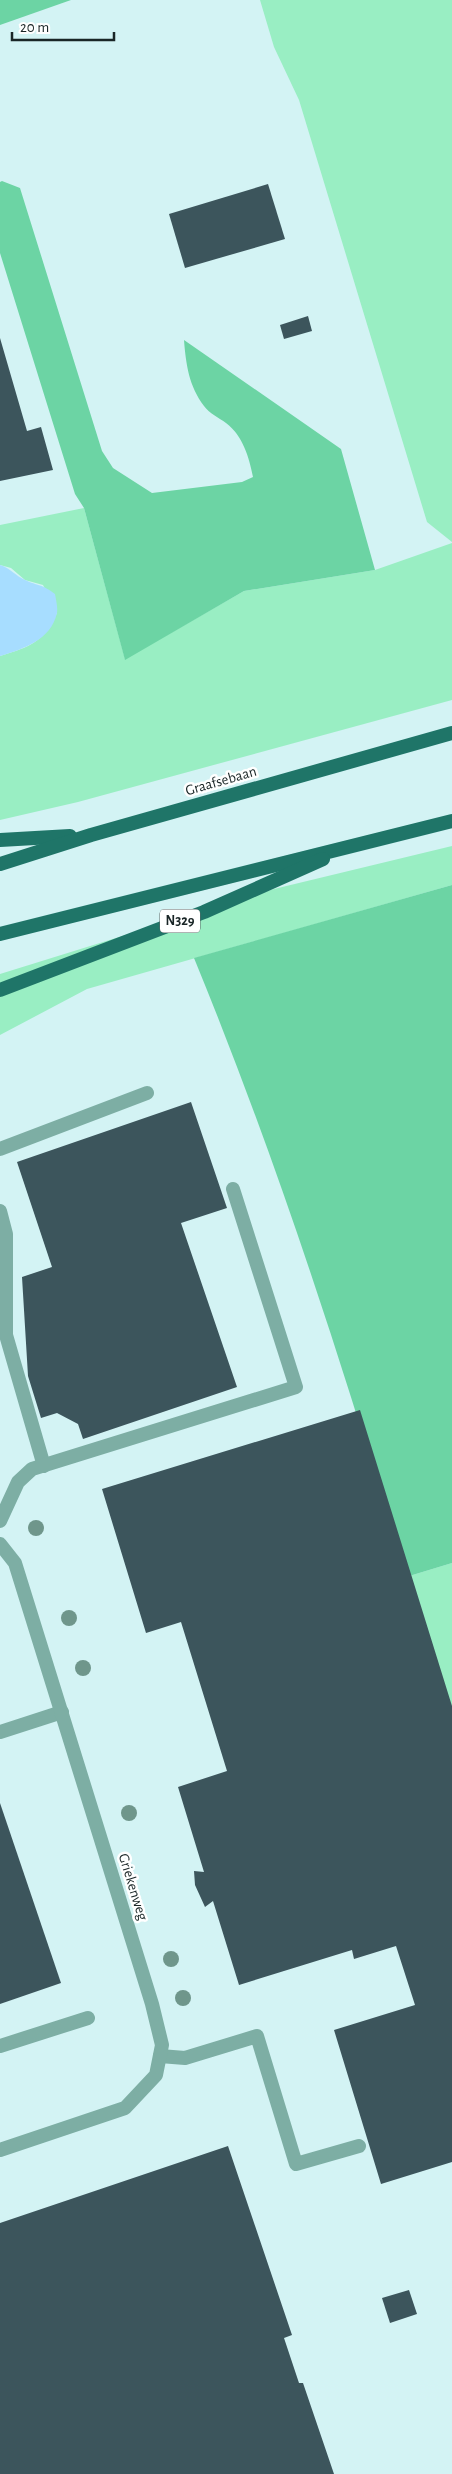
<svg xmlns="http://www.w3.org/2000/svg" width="452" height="2474" viewBox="0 0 452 2474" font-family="'Alegreya Sans',sans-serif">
<rect width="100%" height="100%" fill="#d3f3f4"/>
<g fill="#99eec3">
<polygon points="260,0 452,0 452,542 427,522 299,100 274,47"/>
<path d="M84 508 125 659 244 591 375 570 452 543V700L78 802 0 820V656C32 646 42 643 57 613L43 585 25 580 11 568 0 565V525Z"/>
<polygon points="452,846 452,885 87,989 0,1035 0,974 274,889"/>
<polygon points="452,1563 452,1731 406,1577"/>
</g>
<g fill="#6cd4a4">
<polygon points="0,0 71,0 0,25"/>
<path d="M2 181 20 188 102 451 113 468 152 493 242 482 253 477C249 457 243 436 226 423 219 418 209 413 204 406 189 386 186 365 184 340L341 449 375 570 244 591 125 660 84 508 75 494 0 253V182Z"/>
<path d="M452 885V1563L406 1577C344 1368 277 1160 194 958Z"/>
</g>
<path fill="#a7ddff" d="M0 565C10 568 16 576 25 580 38 586 42 584 55 594 56 600 58 608 57 613 51 640 23 649 0 656Z"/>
<g fill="#3c555c">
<polygon points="268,184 285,239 185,268 169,214"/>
<polygon points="308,316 312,331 284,339 280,325"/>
<polygon points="0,338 27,431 41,427 53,470 0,481"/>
<polygon points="191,1102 227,1208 181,1223 237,1387 83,1439 78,1424 57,1413 41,1418 28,1376 22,1277 52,1267 17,1162"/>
<polygon points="360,1410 452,1706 452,2162 381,2184 334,2030 415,2005 396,1946 354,1959 352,1950 239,1985 213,1901 205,1907 195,1885 194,1871 204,1872 178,1787 227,1771 181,1622 146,1633 102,1489"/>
<polygon points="0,1803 61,1983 0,2004"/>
<polygon points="228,2146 292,2335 284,2338 299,2383 303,2383 334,2474 0,2474 0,2223"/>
<polygon points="409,2290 417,2314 390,2323 382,2298"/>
</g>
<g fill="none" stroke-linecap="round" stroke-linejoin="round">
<g stroke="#7daea4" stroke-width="14">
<polyline points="0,1149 147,1093"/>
<polyline points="0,1211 6,1234 6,1335 44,1466"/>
<polyline points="0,1521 18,1482 32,1469 296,1387 233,1189"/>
<polyline points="0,1732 62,1712"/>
<polyline points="0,2046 88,2018"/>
<polyline points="160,2056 185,2058 257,2036 296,2164 359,2146"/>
</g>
<polyline stroke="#7daea4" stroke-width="14" points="0,1544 15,1563 152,2004 162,2045 156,2075 125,2108 0,2150"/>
<g stroke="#1f7568" stroke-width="14">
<polyline points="0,840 70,836"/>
<polyline points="0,864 91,835 452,733"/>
<polyline points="0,934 452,821"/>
<polyline points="0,990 204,912 323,859"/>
</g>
</g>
<g fill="#6f968b">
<circle cx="36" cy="1528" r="8"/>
<circle cx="69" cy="1618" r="8"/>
<circle cx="83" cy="1668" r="8"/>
<circle cx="129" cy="1813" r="8"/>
<circle cx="171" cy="1959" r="8"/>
<circle cx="183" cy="1998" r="8"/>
</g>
<g text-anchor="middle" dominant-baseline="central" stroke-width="5" stroke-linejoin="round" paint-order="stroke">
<rect fill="#fff" stroke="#5e6667" stroke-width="1" x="160" y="909.5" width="40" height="23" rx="4"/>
<g font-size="14" font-weight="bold" fill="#192526">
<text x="180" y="921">N329</text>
</g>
<g font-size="15" fill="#192526" stroke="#fff">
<text transform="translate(221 781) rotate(-16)">Graafsebaan</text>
<text transform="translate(133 1887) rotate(73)">Griekenweg</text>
</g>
</g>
<path d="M12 32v8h102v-8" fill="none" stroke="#192526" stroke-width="2.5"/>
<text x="20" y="32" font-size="15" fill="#192526" stroke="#ffffff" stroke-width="4" paint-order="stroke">20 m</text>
</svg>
